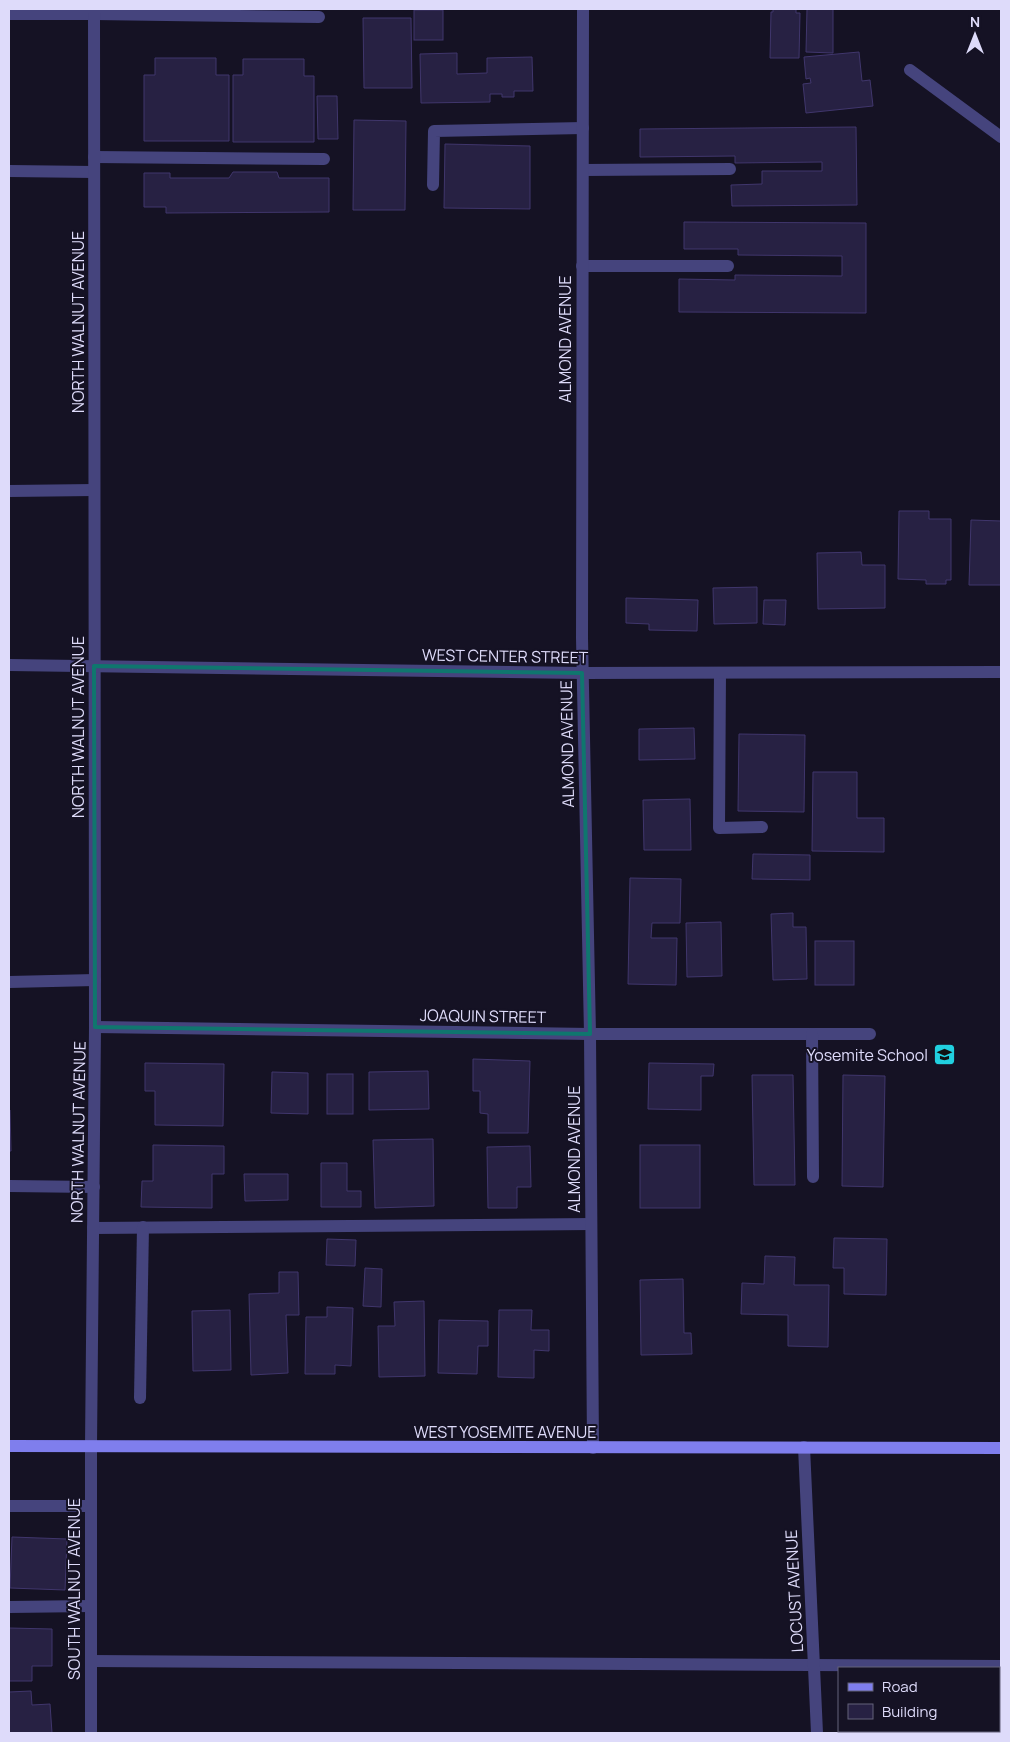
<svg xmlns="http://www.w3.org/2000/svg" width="1010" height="1742" viewBox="0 0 1010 1742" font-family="Manrope,sans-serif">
<rect width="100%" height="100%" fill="#151224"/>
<g fill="#272143" stroke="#40366c">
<polygon points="773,9 796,9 796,13 800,13 799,58 770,58 771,12 773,12"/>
<polygon points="807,9 833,9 833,53 806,52"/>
<rect x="414" y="10" width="29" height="30"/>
<polygon points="363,18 411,18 412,88 364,88"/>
<polygon points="859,52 862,81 870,80 873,106 806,113 803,84 811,83 810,78 806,79 804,57"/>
<polygon points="457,53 457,74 487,73 487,58 532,57 533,91 514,91 514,97 502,97 502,94 490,94 490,102 421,103 420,54"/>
<polygon points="155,58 216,58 216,75 229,75 229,141 144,141 144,75 155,75"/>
<polygon points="243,59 304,59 304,76 314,76 314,142 233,142 233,75 243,75"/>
<polygon points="317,96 337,96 338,139 318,139"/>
<polygon points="354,120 406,121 405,210 353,210"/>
<polygon points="856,127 857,205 732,206 731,185 762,184 762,171 822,171 822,162 735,163 735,156 640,157 640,129"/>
<polygon points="445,144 530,146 530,209 444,208"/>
<polygon points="233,172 277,172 279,178 329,178 329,212 166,213 166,207 144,207 144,173 170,173 170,178 229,178"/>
<polygon points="684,222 866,223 866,313 679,312 679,279 735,280 735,275 842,276 842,256 738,255 738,249 684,249"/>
<polygon points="899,511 929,511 929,519 951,519 951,580 946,580 946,584 926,584 926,580 898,579"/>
<polygon points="971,520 1001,521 1001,585 969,585"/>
<polygon points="861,552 862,565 885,565 885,608 818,609 817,553"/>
<polygon points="757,587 757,623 714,624 713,588"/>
<polygon points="626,598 698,600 697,631 649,630 649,624 626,623"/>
<polygon points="764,600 786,600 785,625 763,624"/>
<polygon points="694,728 695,759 639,760 639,729"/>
<polygon points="739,734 805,735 804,812 738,811"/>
<polygon points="813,772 857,772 857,818 884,818 884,852 812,851"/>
<polygon points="690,799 691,850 644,850 643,800"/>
<polygon points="753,854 810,855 810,880 752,879"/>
<polygon points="630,878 681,879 680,923 652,923 651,938 677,938 676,985 628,984"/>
<polygon points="793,913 793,927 806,927 807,979 773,980 771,914"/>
<polygon points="721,922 722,976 687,977 686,923"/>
<rect x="815" y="941" width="39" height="44"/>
<polygon points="473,1059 530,1061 528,1133 488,1133 488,1114 480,1113 480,1091 473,1091"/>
<polygon points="145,1063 224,1064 223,1126 155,1125 155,1091 145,1091"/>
<polygon points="649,1063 714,1064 713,1076 701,1076 701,1110 648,1109"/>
<polygon points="428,1071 429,1109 369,1110 369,1072"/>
<polygon points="272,1072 308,1073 308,1114 271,1113"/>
<rect x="327" y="1074" width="26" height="40"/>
<polygon points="752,1075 793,1075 795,1185 754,1185"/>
<polygon points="843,1075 885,1076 883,1187 842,1186"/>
<polygon points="9,1110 10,1110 11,1151 9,1151"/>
<polygon points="433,1139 434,1206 375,1208 373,1140"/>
<polygon points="153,1145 224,1146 224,1174 212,1174 212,1208 141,1207 142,1181 153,1181"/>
<rect x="640" y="1145" width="60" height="63"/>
<polygon points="530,1146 531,1187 517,1187 517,1208 488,1208 487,1147"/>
<polygon points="321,1163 347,1163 347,1191 361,1191 361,1207 321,1207"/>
<polygon points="244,1174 288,1174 288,1200 245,1201"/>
<polygon points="834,1238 887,1239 886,1295 844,1294 844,1268 833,1268"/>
<polygon points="327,1239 356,1240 355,1266 326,1265"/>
<polygon points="765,1256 795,1257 794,1285 829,1285 828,1347 788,1346 788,1315 741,1314 742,1283 764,1284"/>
<polygon points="365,1268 382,1269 381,1307 363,1306"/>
<polygon points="279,1272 298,1272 299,1315 286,1315 288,1373 251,1375 249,1294 279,1293"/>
<polygon points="683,1279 684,1333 691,1333 692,1354 641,1355 640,1280"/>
<polygon points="424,1301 425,1376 379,1377 378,1326 395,1326 394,1302"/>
<polygon points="327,1307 353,1308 351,1366 335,1365 335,1374 305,1374 306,1317 327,1317"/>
<polygon points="230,1310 231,1370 193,1371 192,1311"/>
<polygon points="499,1310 532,1310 531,1330 549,1330 549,1351 534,1350 534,1378 498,1377"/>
<polygon points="439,1320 488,1321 488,1346 478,1346 477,1374 438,1373"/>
<polygon points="12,1537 67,1539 65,1590 10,1588"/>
<polygon points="9,1628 52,1629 52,1666 32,1666 32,1681 9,1681"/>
<polygon points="31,1691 32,1705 50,1704 52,1733 9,1733 9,1692"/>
</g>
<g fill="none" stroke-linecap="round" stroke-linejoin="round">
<g stroke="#45447d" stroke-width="12">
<polyline points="94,14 319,17"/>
<polyline points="94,157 324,159"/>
<polyline points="583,170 730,169"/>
<polyline points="9,171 94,172"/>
<polyline points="433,185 434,131 583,128"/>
<polyline points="582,266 728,266"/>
<polyline points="9,491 94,490"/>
<polyline points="720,673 719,828 762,827"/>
<polyline points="9,982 95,980"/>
<polyline points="9,1186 94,1187"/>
<polyline points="93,1228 591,1224"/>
<polyline points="140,1398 143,1227"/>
<polyline points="9,1506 91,1506"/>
<polyline points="91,1661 1001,1666"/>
</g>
<g stroke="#45447d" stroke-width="12">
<polyline points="583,9 582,638 590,1034 593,1448"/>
<polyline points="9,14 94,14"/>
<polyline points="910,70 1001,137"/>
<polyline points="95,1027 590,1034 870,1034"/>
<polyline points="812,1034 813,1177"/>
<polyline points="9,1607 91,1606"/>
<polyline points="91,1733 91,1446 95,1027 94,9"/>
</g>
<g stroke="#45447d" stroke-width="12">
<polyline points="9,665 582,673 1001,672"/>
<polyline points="804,1447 817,1733"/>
</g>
<polyline stroke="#7f7eed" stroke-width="12" points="9,1446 1001,1448"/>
</g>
<path fill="none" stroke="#0f766e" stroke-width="4" stroke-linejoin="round" d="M94 666 582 673 590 1034 95 1027Z"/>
<defs>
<symbol id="school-square" viewBox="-11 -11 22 22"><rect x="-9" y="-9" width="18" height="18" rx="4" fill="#21d0e0" stroke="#151224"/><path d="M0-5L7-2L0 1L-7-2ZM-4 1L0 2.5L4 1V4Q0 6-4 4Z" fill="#111"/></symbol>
</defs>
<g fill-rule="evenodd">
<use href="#school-square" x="932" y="1042" width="25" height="25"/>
</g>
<g text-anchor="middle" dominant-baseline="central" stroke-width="4" stroke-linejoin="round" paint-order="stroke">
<g font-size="16" fill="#dedbfa" stroke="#151224">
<text transform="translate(78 322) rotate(-90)">NORTH WALNUT AVENUE</text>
<text transform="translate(565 339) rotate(-90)">ALMOND AVENUE</text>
<text transform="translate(505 656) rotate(1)">WEST CENTER STREET</text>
<text transform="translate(78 727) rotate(-90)">NORTH WALNUT AVENUE</text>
<text transform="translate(567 744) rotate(-91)">ALMOND AVENUE</text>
<text transform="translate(483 1016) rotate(1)">JOAQUIN STREET</text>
<text transform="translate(78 1132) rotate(-89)">NORTH WALNUT AVENUE</text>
<text transform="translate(574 1149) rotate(-90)">ALMOND AVENUE</text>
<text x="505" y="1432">WEST YOSEMITE AVENUE</text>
<text transform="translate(74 1589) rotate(-90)">SOUTH WALNUT AVENUE</text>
<text transform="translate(794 1591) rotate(-93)">LOCUST AVENUE</text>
</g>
<g font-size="16" fill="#dedbfa" stroke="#151224" text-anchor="end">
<text x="928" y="1055">Yosemite School</text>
</g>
</g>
<rect width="1010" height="1742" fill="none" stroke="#dedbfa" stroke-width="20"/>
<rect x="838" y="1667" width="162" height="65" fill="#151224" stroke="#65627a"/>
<rect x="848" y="1683" width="25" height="8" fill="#7f7eed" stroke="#65627a"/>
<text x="882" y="1692" font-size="15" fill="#dedbfa">Road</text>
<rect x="848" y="1704" width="25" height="15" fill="#272143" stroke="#65627a"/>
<text x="882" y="1717" font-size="15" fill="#dedbfa">Building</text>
<g transform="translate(975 35)" stroke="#151224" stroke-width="4" paint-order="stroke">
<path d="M0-4L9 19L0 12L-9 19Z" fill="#dedbfa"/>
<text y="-8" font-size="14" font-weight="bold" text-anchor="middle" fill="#dedbfa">N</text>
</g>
</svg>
